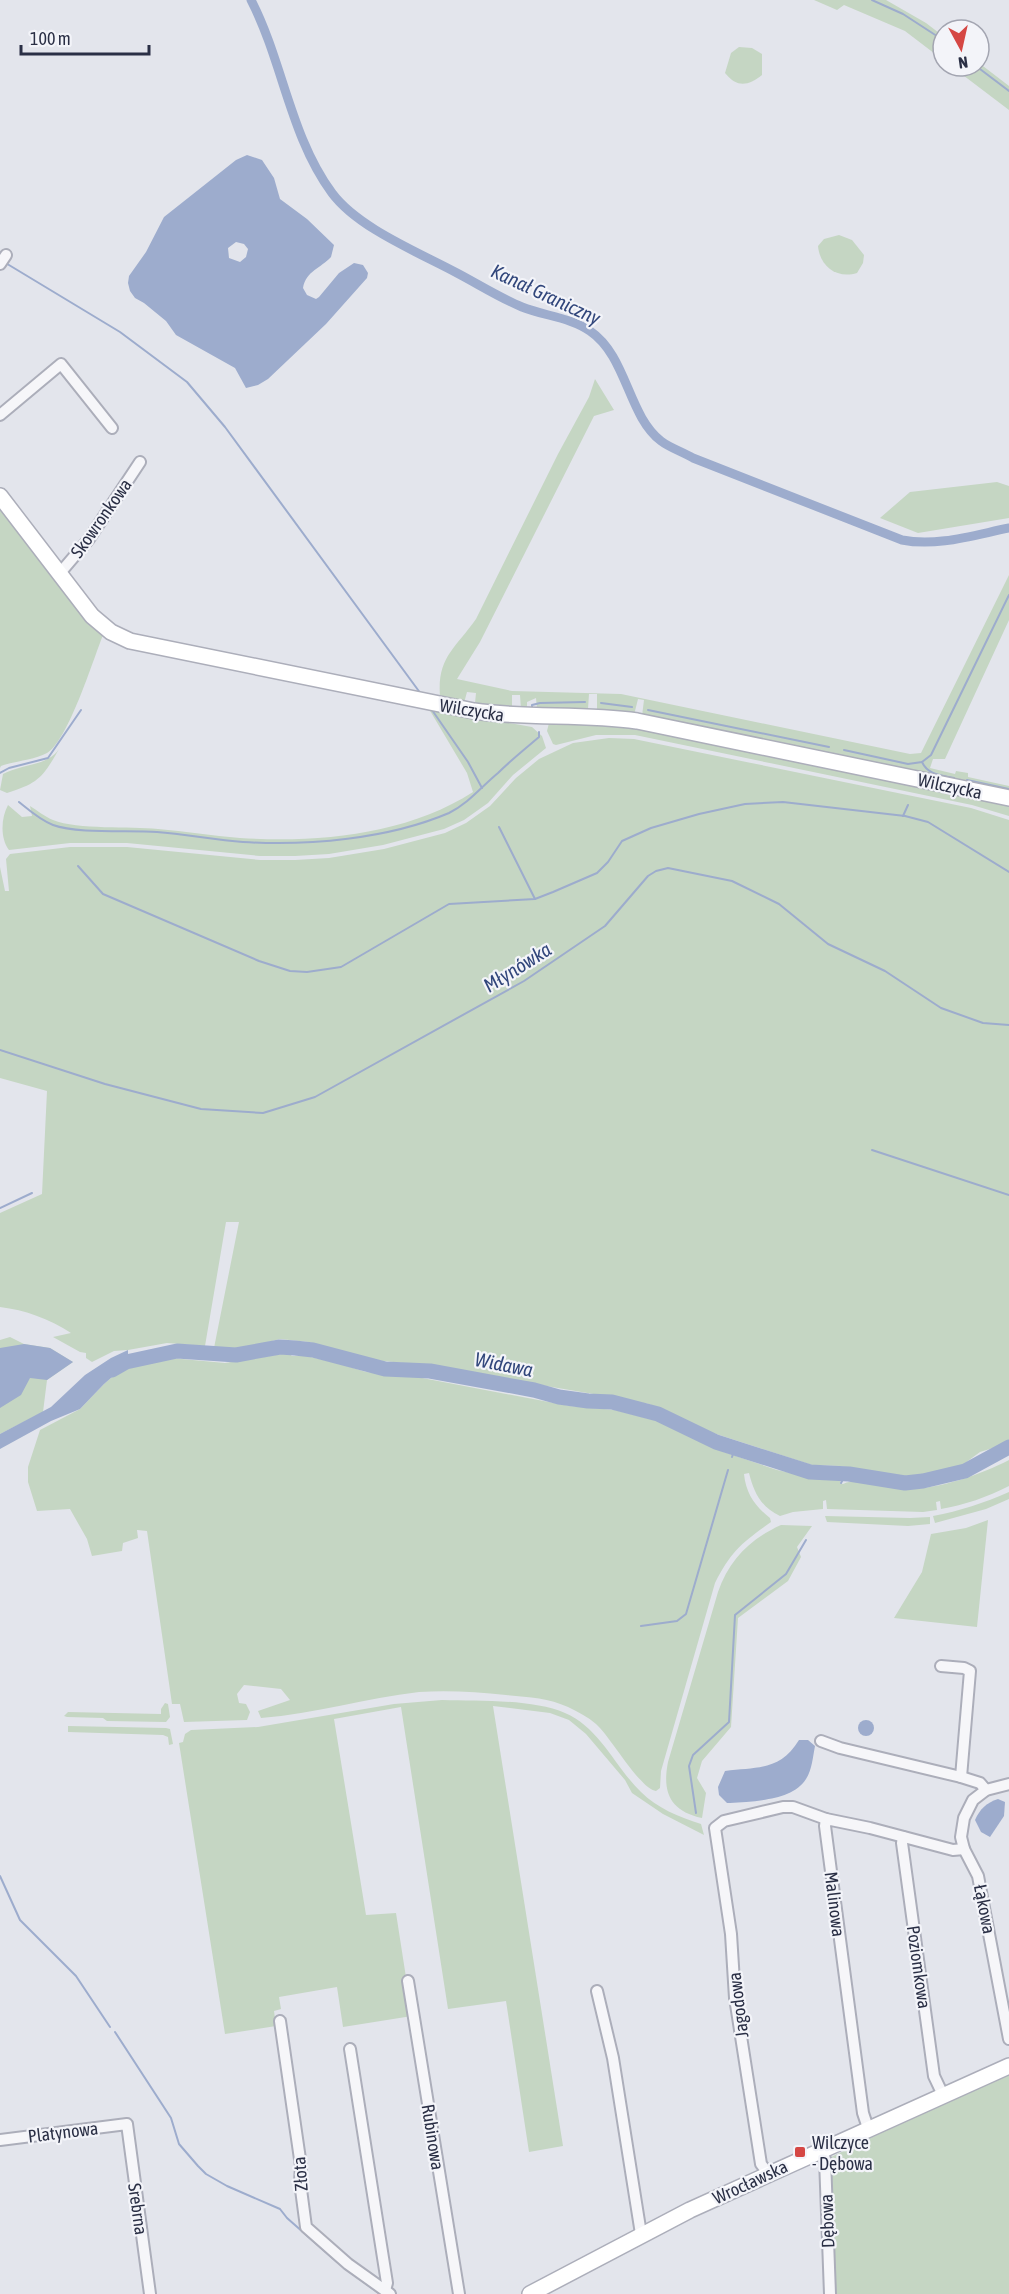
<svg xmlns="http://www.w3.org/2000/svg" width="1009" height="2294" viewBox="0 0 1009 2294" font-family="'Asap Condensed',sans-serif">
<rect width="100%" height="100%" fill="#e3e5ec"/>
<g fill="#c5d6c3">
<polygon points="814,0 886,0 926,23 943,36 943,60 905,31 844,5 837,10"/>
<path d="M739 47 752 48 762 54V75C748 86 737 88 725 73L731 53Z"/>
<polygon points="979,63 1009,86 1009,110 951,66 979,66"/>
<path d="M839 235 852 240 864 255 863 263 857 273C837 279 820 267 818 246L824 239Z"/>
<path d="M595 379 614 410 594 416 480 642 457 679 512 691 621 694 910 754 921 753 1009 575V620L945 759H933L930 768 955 774 956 771 968 773V777L1009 786V793L642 716 644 700 638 699 634 715 597 711V694H589L588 709 585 712 537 709 536 698 527 702V712L521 709 520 695H512V708L481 706 475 703 476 693 467 692 464 703 440 697C437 657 455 649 476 619L558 454 589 397Z"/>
<polygon points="997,482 1009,486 1009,518 918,533 880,518 910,492"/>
<path d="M0 505 103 635C93 660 68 741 47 753 34 760 15 761 1 766L0 768Z"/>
<path d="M429 709 532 727 542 736 546 748 513 775 488 803 464 820 444 829 383 845 329 854 295 856H260L127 843H70L9 850C0 838 1 818 8 805L22 817 32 816 30 806C37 810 45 817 53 820 78 830 130 826 158 829 185 831 212 836 240 838 318 843 406 835 473 792L467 773Z"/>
<polygon points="549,723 614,723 1009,805 1009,816 972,805 635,735 596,735 556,745 553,744 547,731"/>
<path d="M609 738 634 739 971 808 1009 820V1443L980 1452 961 1466 916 1478 840 1466 812 1465 707 1431 649 1404 599 1395 424 1365 373 1360 309 1342 280 1339 240 1349 214 1348 239 1222H226L205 1346 167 1343 128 1350 114 1351 92 1362 86 1358V1353L80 1352 53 1337 71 1333C50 1319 25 1310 0 1307V1213L42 1194 47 1091 0 1078V867L5 891H9L6 859 10 854 70 847H127L260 860H295L329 858 384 849 445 833 466 823 490 806 516 778 539 759 573 743Z"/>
<path d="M59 749C43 777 39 783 7 793L0 790 3 774C21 764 48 766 59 749Z"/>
<polygon points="10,1337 24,1344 50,1348 73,1362 47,1380 43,1412 0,1434 0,1340"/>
<path d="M288 1353 292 1356H306L337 1363 366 1372 417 1377 570 1406 615 1410 665 1423 724 1452 777 1470 809 1477 841 1480 840 1483 843 1484C861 1476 882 1487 901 1489 934 1491 980 1475 1009 1460V1486C987 1497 965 1505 941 1509L940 1501 936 1502 937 1510 923 1512 827 1509 826 1500 823 1501V1509L793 1512 780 1516C761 1507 754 1493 749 1473L744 1474C746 1494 755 1506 770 1518L771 1522C743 1542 731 1551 715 1583L661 1771 660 1788 656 1791C640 1789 610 1736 596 1724 588 1717 578 1712 568 1707 549 1698 528 1697 506 1695 477 1692 448 1690 419 1692 366 1698 315 1714 261 1718L258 1711 290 1700 281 1689 244 1685 237 1694 239 1703 246 1704 250 1712 247 1720 184 1722 180 1704H172L147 1531 137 1530 138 1538 123 1543 122 1551 92 1556 87 1539 70 1509 37 1511 28 1482V1467L40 1430 80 1409 104 1384 119 1371 128 1367 171 1358 225 1363Z"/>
<path d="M1009 1492V1499L986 1509 935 1523 933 1516C960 1511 984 1503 1009 1492Z"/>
<polygon points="825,1516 910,1518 930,1517 930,1524 908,1526 827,1522"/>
<polygon points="988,1520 977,1627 894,1618 922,1572 931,1534 966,1528"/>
<path d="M781 1525 812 1526 797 1547 801 1557 788 1581 738 1618 731 1727 702 1761 697 1778 706 1793 702 1818C670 1811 662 1792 668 1762L718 1592C729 1560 750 1539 781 1525Z"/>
<path d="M442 1700C478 1701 533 1699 565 1713 600 1728 615 1767 641 1792 657 1808 679 1817 701 1824L704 1835 663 1814 632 1793 625 1780 586 1734 569 1720 550 1713 493 1706 563 2146 529 2152 506 2001 448 2009 401 1707 334 1719 366 1915 396 1913 412 2016 343 2027 337 1987 279 1997 281 2009 274 2011 276 2026 225 2034 179 1743 183 1742 185 1734 191 1730 258 1727 394 1704Z"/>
<polygon points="165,1703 168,1704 170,1717 166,1722 107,1721 103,1718 67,1717 64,1716 68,1712 161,1714 161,1709"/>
<polygon points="68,1726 166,1728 170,1729 173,1744 169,1745 168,1737 163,1735 68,1732"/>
<polygon points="1009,2071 1009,2294 834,2294 829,2158"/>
</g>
<g fill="#9daccd" fill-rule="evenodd">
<path d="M247 155 262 160 274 178 280 199 307 219 334 245 331 257C321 268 306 271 303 288L307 295 316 299 319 297 339 273 354 263 363 265 368 273 367 278 326 324 268 379 258 385 246 388 235 368 176 335 166 321 144 303 135 298 130 291 128 283 129 276 146 252 164 217 236 160ZM236 242 244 244 248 249 246 257 240 262 229 258 228 248Z"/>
<polygon points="24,1344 50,1348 73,1362 47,1380 30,1378 21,1395 0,1408 0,1348"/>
<polygon points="128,1350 128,1367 119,1371 104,1384 80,1409 51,1421 0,1449 0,1434 51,1407 85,1375 111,1358"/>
<circle cx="866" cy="1728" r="8"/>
<path d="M799 1740H808L815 1746C813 1756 812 1770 806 1779 792 1801 754 1801 730 1803H727L719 1795 718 1787 725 1771C757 1767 780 1771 799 1740Z"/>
<path d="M998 1799 1005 1802 1004 1816 990 1837 981 1832 975 1820C980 1809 986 1803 998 1799Z"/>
</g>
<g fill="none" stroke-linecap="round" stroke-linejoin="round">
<g stroke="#9daccd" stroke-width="2">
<polyline points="872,0 903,14 943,40"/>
<polyline points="976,66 1009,91"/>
<polyline points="4,262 120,332 187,382 225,427 421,694"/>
<polyline points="601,703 632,707"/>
<polyline points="532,709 532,705 540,703 585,702"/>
<polyline points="432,710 468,762 482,788"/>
<polyline points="648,710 829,747"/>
<polyline points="844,750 908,764 922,762 931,755 1009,595"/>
<path d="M922 762C928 775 941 775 954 778"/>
<polyline points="0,773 9,768 48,758 81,710"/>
<polyline points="967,780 1009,789"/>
<path d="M19 802C30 811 40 820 53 825 78 834 128 830 157 832 186 834 214 840 243 842 308 846 388 839 449 813 469 803 481 787 498 773 511 760 525 749 539 737V732"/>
<polyline points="903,816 908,805"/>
<polyline points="499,827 535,899"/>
<polyline points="78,866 103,894 259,961 290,971 307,972 341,967 449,904 535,899 553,892 597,873 608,862 622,841 651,828 699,814 745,804 783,802 905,816 928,822 1009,872"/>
<polyline points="0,1050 105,1084 201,1109 263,1113 315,1097 524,981 605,926 648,876 656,871 668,868 732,881 779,904 828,944 885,971 941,1008 983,1023 1009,1025"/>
<polyline points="872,1150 1009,1195"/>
<polyline points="0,1208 32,1193"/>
<polyline points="732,1457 735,1448"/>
<polyline points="841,1483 846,1474"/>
<polyline points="641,1626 677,1621 686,1614 728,1470"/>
<polyline points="696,1813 689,1766 693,1755 729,1722 735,1615 786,1574 806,1540"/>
<polyline points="0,1876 20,1920 76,1976 110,2027"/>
<polyline points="115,2032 171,2118 179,2144 198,2166 206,2174 227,2186 280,2209 287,2218 337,2262"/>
<polyline points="346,2269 380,2294"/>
</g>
<path stroke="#9daccd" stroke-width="9" d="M251 0C283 62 290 136 332 193 358 228 418 252 457 273 478 284 500 298 522 307 544 316 570 317 590 331 627 356 628 416 661 441 670 448 683 452 693 458L902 540C937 547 974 535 1009 528"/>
<polyline stroke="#9daccd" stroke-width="15" points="112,1370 126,1362 177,1351 236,1355 280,1347 295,1348 313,1350 385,1369 430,1371 534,1390 559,1397 588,1401 612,1402 658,1414 716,1442 810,1472 849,1474 905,1483 923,1481 965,1471 1009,1447"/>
<defs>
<g id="street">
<polyline points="0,264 6,255"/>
<polyline points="0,415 61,364 112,428"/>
<polyline points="60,573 89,539 140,462"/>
<polyline points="941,1666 964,1668 970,1671 961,1777"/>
<polyline points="821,1741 840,1748 961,1777 980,1783 986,1790"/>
<polyline points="1009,1784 986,1790 973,1800 964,1818 961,1837 964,1849 978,1876 1009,2039"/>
<polyline points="903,1837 902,1843 934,2076 943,2095"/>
<polyline points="408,1981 459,2294"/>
<polyline points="597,1991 613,2058 641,2234"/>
<polyline points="280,2021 301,2166 300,2182 306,2227 348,2264 390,2294"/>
<polyline points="350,2049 387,2283 385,2290"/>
<polyline points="868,2128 863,2113 825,1826 826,1819 870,1828 953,1850 964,1849"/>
<polyline points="0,2140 127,2124 150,2294"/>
<polyline points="821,2149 825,2159 830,2294"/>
<polyline points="768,2173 761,2164 735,1998 731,1934 715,1828 724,1821 783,1807 793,1807 826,1819"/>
</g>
<g id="secondary">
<path d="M0 496 92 616 111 632 130 641 474 711C529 719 582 713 637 721L1009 798"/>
<polyline points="530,2294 690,2210 1009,2066"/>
</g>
</defs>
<use href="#street" stroke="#acaeba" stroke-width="14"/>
<use href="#secondary" stroke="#acaeba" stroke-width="18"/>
<use href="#street" stroke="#f6f6f9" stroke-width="10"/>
<use href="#secondary" stroke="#fff" stroke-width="15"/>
</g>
<rect fill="#d54744" stroke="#f3f4f9" stroke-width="2" x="794" y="2146" width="12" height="12" rx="3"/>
<g text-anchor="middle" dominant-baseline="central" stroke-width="4.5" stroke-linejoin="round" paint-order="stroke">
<g font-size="18" fill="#2a2f45" stroke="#f3f4f9">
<text transform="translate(101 518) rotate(-55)">Skowronkowa</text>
<text transform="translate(472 710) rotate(9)">Wilczycka</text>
<text transform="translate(950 786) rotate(12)">Wilczycka</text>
<text transform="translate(835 1904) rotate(83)">Malinowa</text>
<text transform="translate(985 1909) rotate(79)">Łąkowa</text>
<text transform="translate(919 1967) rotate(82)">Poziomkowa</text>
<text transform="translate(738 2005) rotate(-97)">Jagodowa</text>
<text transform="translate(63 2132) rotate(-7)">Platynowa</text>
<text transform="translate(433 2137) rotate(81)">Rubinowa</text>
<text transform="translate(300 2174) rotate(-94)">Złota</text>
<text transform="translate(750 2182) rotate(-25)">Wrocławska</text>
<text transform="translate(138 2209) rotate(82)">Srebrna</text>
<text transform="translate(827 2221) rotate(-92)">Dębowa</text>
</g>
<g font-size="18" fill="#2a2f45" stroke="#f3f4f9" text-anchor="start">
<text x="812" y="2142">Wilczyce<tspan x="812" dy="21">- Dębowa</tspan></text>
</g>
<g font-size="20" font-style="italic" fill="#31467b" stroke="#f3f4f9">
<text transform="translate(546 294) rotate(25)">Kanał Graniczny</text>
<text transform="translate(517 967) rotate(-32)">Młynówka</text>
<text transform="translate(504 1364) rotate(11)">Widawa</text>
</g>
</g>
<g transform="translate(961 48) rotate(172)"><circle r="28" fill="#f3f4f9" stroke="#a3a5b1" stroke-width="1.5"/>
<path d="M0-4.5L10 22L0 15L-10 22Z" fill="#d54744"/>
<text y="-9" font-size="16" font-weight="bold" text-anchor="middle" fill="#2a2f45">N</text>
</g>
<path d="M21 45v9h128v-9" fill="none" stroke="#2a2f45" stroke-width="3"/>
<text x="30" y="45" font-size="18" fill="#2a2f45" stroke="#f3f4f9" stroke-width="4.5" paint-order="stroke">100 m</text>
</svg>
